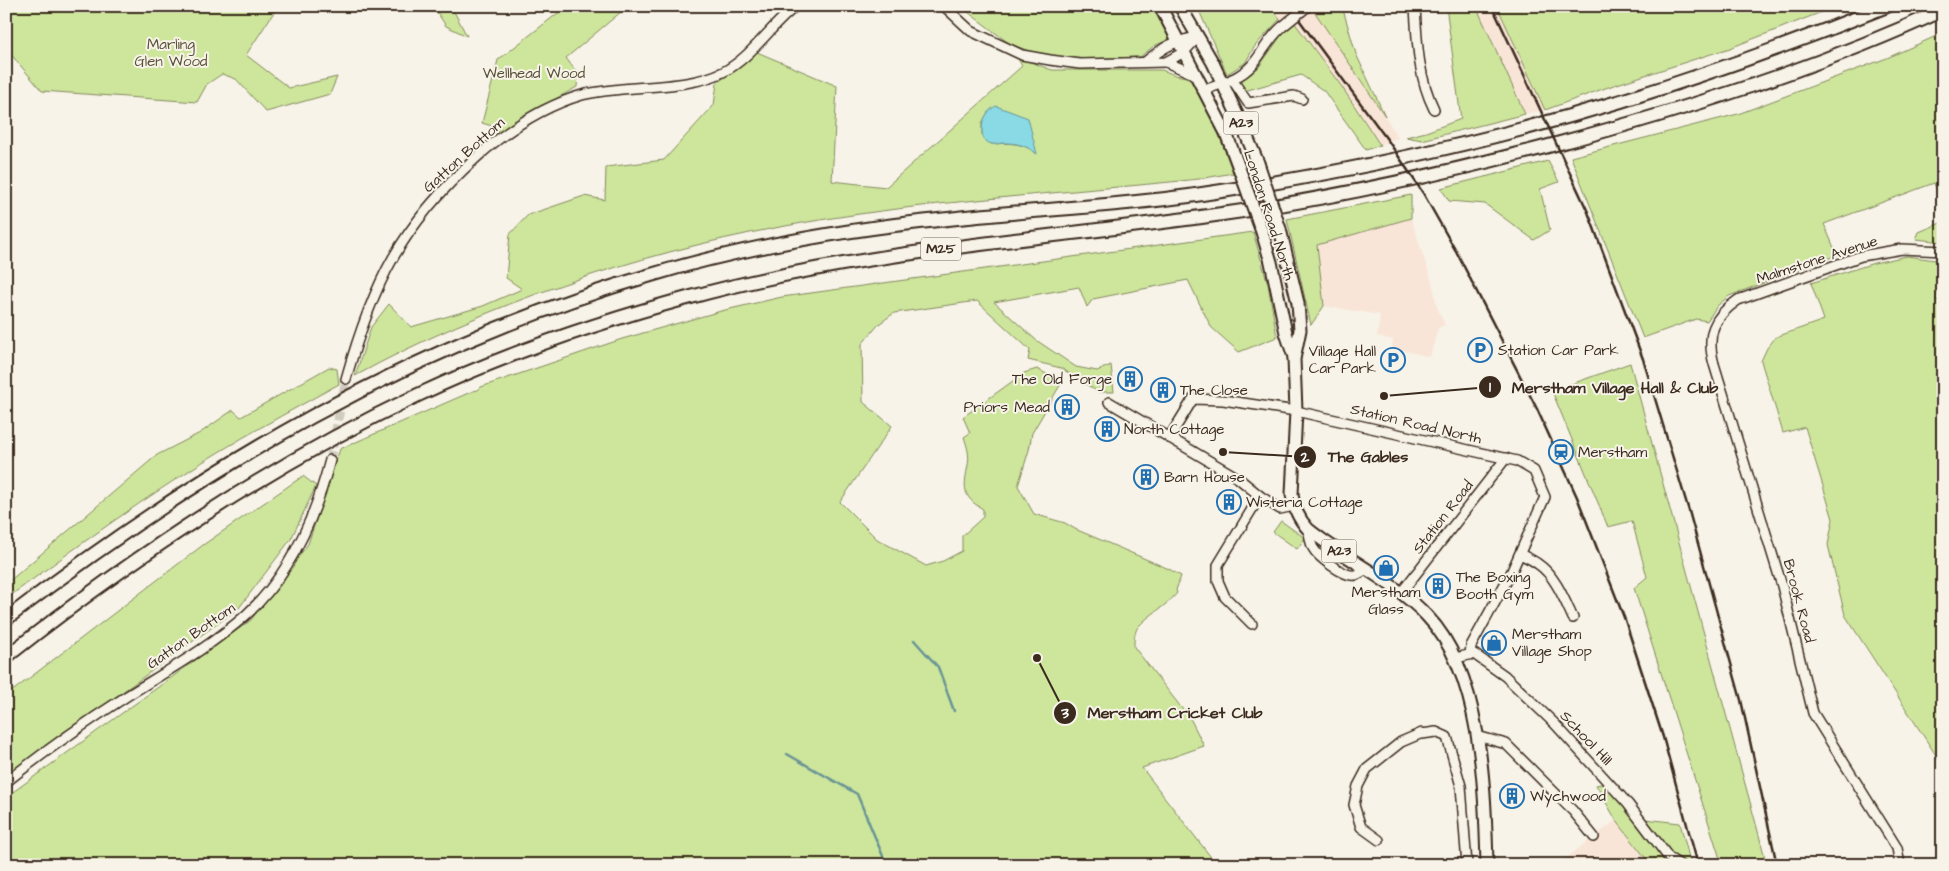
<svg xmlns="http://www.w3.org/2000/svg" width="1949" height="871" viewBox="0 0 1949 871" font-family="'Architects Daughter',sans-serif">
<rect width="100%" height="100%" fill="#f7f3e8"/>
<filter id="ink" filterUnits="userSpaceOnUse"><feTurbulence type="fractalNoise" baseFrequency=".02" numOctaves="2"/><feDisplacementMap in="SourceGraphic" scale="10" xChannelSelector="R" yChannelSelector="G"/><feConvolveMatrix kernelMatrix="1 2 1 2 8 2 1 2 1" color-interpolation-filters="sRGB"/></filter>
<g filter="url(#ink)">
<g fill="#f9e5d8">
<polygon points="1271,6 1312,6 1385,116 1398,138 1380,145 1342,87 1294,22 1280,19"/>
<polygon points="1476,6 1497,6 1545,110 1525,114"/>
<polygon points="1411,218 1433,285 1437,307 1445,325 1438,328 1430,357 1392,348 1393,340 1377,336 1380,315 1324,306 1317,245"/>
<polygon points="1616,820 1651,865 1557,865"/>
</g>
<g fill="#cde69c" stroke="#84885d" fill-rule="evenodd">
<polygon points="6,6 278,6 246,55 289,88 337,77 330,94 266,112 236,79 222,74 207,84 197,102 42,91 9,52 6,38"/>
<polygon points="433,6 451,6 467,36 446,26"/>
<polygon points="567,6 628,6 566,58 578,74 577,87 518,120 503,136 495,127 482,123 498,60"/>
<polygon points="960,6 1153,6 1172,38 1154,46 1140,57 1054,60 1010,44"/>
<polygon points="1197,6 1271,6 1280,19 1255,46 1245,63 1227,74"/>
<polygon points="1315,6 1342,6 1356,54 1385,116 1312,8"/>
<polygon points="1446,6 1476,6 1525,114 1422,140 1406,137 1426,132 1461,119"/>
<polygon points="1497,6 1580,6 1582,9 1585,6 1837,6 1730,48 1611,86 1545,110"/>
<polygon points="1294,22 1342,87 1380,145 1366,150 1324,91 1301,75 1244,91 1240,80 1258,68 1286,29"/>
<polygon points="1943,33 1943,206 1934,183 1824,224 1837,255 1729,296 1717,306 1707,321 1696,319 1643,338 1571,157 1738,114 1887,58"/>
<path d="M757 52 837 86 832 181 886 187 1022 66 1017 57 1052 70H1162L1175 75 1192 78 1218 132 1233 173 1199 179C1059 194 918 201 780 227 632 255 487 304 355 376L371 327 389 304 411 327 483 306 522 289 506 278 510 234 528 215 584 196 605 200 606 167 664 160 714 105 717 83ZM988 112 1036 153C1022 142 1008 143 991 144L982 135V123Z"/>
<polygon points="1548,161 1559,182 1540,189 1550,230 1534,240 1485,204 1449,201 1441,188"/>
<polygon points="1411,195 1411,218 1317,245 1324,306 1311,325 1287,219"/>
<polygon points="1943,222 1943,242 1916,239 1919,232"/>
<path d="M1253 232 1268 284 1277 337 1239 352 1211 327 1188 280 1093 299 1087 307 1079 287 994 302 1036 340 1076 367 1097 371 1111 365 1114 392H1098L1061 368 1028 360 1030 350 977 301 894 313 879 324 862 344 863 402 892 426 840 502 877 539 926 566 943 561 962 551V536L983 517V509C961 497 964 486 968 465 970 455 967 446 964 437L970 433 963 417 1024 373 1037 369 1062 382 1032 433 1029 450 1018 486 1034 514 1065 523 1075 529 1169 569 1181 576 1176 590 1177 593C1166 607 1149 614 1138 627 1134 633 1134 640 1134 647L1191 720 1204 746 1142 768 1217 865H6V797L251 620 308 544 340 449 473 391 478 390 481 387 622 339 721 311 782 297Z"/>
<polygon points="1907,256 1943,261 1936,300 1943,302 1943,432 1939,444 1943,457 1943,766 1845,615 1828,545 1833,519 1805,427 1783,433 1761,361 1767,348 1776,337 1824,320 1811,283 1874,263"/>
<polygon points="1630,363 1756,824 1765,858 1722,865 1634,588 1647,577 1632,521 1608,527 1552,391"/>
<path d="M329 367 337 369 339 384C287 413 234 441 184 474 123 513 64 556 6 599V584L157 455 200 433 233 410 241 417Z"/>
<polygon points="303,476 316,486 291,539 239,608 6,776 6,696 203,545"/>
<polygon points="1281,521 1305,538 1297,549 1273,532"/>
<polygon points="1601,784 1645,819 1680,823 1691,865 1651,865 1616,820 1596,785"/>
</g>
<path fill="#8adae5" stroke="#6a9495" d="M996 106 1028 118 1037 154C1026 145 1017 143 1004 143 1000 143 995 145 992 144 978 141 981 122 987 114 989 110 993 108 996 106Z"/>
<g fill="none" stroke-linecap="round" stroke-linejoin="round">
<g stroke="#6a9495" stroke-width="2.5">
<polyline points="914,640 938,667 954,711"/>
<polyline points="787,754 857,794 885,861 883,865"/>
</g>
<polyline stroke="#d1cbc0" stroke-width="9" stroke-dasharray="9 4.5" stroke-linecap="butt" points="330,460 346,379"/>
<defs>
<g id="minor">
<polyline points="944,6 971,31 1022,55 1050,60 1080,64 1166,62 1184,52 1198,37"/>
<path d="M1415 6C1417 42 1418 77 1434 109"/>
<path d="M1145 62C1164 47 1173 41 1198 37"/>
<polyline points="1166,62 1196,75"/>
<polyline points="1232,79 1248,103 1294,96 1302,99"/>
<path d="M1204 90C1221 84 1241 78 1253 64 1263 52 1269 38 1282 27"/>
<path d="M346 379C373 283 401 226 476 158 507 130 541 107 582 95 625 84 685 91 723 72 751 58 771 25 796 6"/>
<polyline points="1109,402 1238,478 1260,496 1280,509 1294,506"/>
<polyline points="1169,438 1193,399 1223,400 1296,411 1517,461 1534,471 1545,497 1511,573 1471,646 1470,654"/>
<path d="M1308 529C1310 535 1310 543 1313 548 1318 557 1345 578 1356 575 1359 574 1363 571 1366 569"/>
<path d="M1520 554C1526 557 1533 560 1538 564 1555 575 1565 601 1573 618"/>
<polyline points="1401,593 1506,458"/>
<polyline points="1252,624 1225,597 1218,581 1218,565 1260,496"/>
<polyline points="1455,658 1474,654 1505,676 1555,724 1628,804 1669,858 1680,865"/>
<polyline points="1422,734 1436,732 1447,737 1461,786 1467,865"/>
<polyline points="1477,736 1506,744 1573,811 1594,837"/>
<path d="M6 782C45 751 85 723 127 696 167 671 210 647 246 615 291 574 315 518 330 460"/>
<polyline points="1379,840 1361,827 1354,805 1358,786 1367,769 1401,742 1422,733"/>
<path d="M1900 865 1897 848 1813 713 1782 586 1714 364C1706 335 1713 317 1738 300L1861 256 1902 249 1943 251"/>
</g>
<g id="major">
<polyline points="1160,6 1226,133 1239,168"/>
<polyline points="1180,6 1213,63 1242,125 1258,163"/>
<path d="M1280 229 1298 303 1300 330 1294 359 1296 411 1292 494C1294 508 1298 518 1308 529 1346 560 1393 580 1427 616 1482 673 1485 789 1487 865"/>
<polyline points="1262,232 1271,262 1286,333 1294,357"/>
</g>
<g id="highway">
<path d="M6 619C204 467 410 345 651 275 748 246 848 229 948 219 1028 210 1109 207 1189 196 1335 175 1480 144 1621 101 1711 73 1800 41 1887 6"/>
<path d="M6 657C134 556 270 465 418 395 505 354 598 322 691 297 862 250 1040 240 1215 215 1331 199 1447 173 1560 143 1690 108 1820 67 1943 10"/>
</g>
</defs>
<use href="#minor" stroke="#3b2a1e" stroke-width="12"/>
<use href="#major" stroke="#3b2a1e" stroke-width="15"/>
<use href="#highway" stroke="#3b2a1e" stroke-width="16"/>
<use href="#minor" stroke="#f7f3e8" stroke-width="9"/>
<use href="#major" stroke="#f7f3e8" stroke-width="11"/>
<use href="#highway" stroke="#f7f3e8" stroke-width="12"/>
<g stroke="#3b2a1e" stroke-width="2.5">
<polyline points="1289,6 1389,142 1423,193 1457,253 1537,409 1577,497 1625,620 1663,737 1698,865"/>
<polyline points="1492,6 1588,212 1643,359 1689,511 1741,700 1777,865"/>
</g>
<defs>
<polyline id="minor-bridge" points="1282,27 1308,6"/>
<g id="major-bridge">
<polyline points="1258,163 1280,229"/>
<polyline points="1239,168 1262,232"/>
</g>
</defs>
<use href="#minor-bridge" stroke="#3b2a1e" stroke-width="12" stroke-linecap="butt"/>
<use href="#major-bridge" stroke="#3b2a1e" stroke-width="15" stroke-linecap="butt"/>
<use href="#minor-bridge" stroke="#f7f3e8" stroke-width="9"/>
<use href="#major-bridge" stroke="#f7f3e8" stroke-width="11"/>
</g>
</g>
<defs>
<symbol id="parking-ring" viewBox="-11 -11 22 22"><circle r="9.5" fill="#f7f3e8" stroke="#1f6fb2" stroke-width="1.5"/><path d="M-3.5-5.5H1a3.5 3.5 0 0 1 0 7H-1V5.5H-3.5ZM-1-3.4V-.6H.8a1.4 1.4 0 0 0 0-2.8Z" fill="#1f6fb2"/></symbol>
<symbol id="building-ring" viewBox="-11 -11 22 22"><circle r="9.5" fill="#f7f3e8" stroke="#1f6fb2" stroke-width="1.5"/><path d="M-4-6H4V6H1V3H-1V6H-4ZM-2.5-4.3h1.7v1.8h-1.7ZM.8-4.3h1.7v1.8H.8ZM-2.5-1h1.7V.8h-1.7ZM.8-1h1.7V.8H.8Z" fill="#1f6fb2"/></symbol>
<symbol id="station-ring" viewBox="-11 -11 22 22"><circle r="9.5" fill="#f7f3e8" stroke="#1f6fb2" stroke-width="1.5"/><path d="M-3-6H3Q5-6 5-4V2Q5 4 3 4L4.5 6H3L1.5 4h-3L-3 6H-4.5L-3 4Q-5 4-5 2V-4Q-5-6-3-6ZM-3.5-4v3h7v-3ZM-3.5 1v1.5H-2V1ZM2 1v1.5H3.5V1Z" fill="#1f6fb2"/></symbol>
<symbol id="shop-ring" viewBox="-11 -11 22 22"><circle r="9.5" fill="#f7f3e8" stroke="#1f6fb2" stroke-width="1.5"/><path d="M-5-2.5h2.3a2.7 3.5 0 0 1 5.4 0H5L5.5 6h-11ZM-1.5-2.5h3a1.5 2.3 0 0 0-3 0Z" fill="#1f6fb2"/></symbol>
</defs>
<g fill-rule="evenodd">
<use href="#parking-ring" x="1466" y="336" width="28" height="28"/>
<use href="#parking-ring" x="1379" y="346" width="28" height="28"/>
<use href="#building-ring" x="1116" y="365" width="28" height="28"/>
<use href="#building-ring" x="1149" y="376" width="28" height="28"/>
<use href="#building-ring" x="1053" y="393" width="28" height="28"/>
<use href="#building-ring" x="1093" y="415" width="28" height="28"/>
<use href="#station-ring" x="1547" y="438" width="28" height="28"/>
<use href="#building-ring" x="1132" y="463" width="28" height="28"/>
<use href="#building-ring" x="1215" y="488" width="28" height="28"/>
<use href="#shop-ring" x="1372" y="554" width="28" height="28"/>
<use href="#building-ring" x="1424" y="572" width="28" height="28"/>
<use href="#shop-ring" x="1480" y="629" width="28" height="28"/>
<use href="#building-ring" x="1498" y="782" width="28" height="28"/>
</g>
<g text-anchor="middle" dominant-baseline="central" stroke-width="4" stroke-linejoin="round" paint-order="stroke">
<g fill="#f7f3e8" stroke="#73665b" stroke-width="1">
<rect x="1223.5" y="111.5" width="35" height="23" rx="4"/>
<rect x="921" y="237.5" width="40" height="23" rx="4"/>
<rect x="1321.5" y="539.5" width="35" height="23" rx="4"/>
</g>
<g font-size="14" font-weight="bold" fill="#3b2a1e">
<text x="1241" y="123">A23</text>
<text x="941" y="249">M25</text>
<text x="1339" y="551">A23</text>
</g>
<g font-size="15" fill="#585037" stroke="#f7f3e8">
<text x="171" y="44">Marling<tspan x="171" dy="17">Glen Wood</tspan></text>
<text x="534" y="73">Wellhead Wood</text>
</g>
<g font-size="15" fill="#3b2a1e" stroke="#f7f3e8">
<text transform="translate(464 155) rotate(-42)">Gatton Bottom</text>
<text transform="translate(1269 215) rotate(72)">London Road North</text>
<text transform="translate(1817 260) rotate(-18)">Malmstone Avenue</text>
<text transform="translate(1416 424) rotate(13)">Station Road North</text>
<text transform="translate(1443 517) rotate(-52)">Station Road</text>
<text transform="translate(1799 601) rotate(75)">Brook Road</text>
<text transform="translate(191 636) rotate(-35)">Gatton Bottom</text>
<text transform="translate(1586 738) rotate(47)">School Hill</text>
</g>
<g font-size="15" fill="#3b2a1e" stroke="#f7f3e8" text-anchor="start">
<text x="1498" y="350">Station Car Park</text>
<text x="1376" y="351" text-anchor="end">Village Hall<tspan x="1376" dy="17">Car Park</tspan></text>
<text x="1112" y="379" text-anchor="end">The Old Forge</text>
<text x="1180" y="390">The Close</text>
<text x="1050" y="407" text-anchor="end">Priors Mead</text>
<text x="1124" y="429">North Cottage</text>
<text x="1578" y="452">Merstham</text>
<text x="1164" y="477">Barn House</text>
<text x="1246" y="502">Wisteria Cottage</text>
<text x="1456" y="577">The Boxing<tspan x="1456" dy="17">Booth Gym</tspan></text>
<text x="1386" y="592" text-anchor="middle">Merstham<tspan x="1386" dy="17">Glass</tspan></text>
<text x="1512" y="634">Merstham<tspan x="1512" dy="17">Village Shop</tspan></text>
<text x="1530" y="796">Wychwood</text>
</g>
</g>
<path fill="none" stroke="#3b2a1e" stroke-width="2" d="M1384 396L1490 387M1223 452L1305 457M1037 658L1065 713"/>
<g fill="#3b2a1e" stroke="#f7f3e8" stroke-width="2">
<circle cx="1384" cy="396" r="5"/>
<circle cx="1223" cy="452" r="5"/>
<circle cx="1037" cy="658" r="5"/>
<circle cx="1490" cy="387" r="12"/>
<circle cx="1305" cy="457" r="12"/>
<circle cx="1065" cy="713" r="12"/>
</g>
<g font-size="15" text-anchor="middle" font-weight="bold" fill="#fff">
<text x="1490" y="392">1</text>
<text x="1305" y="462">2</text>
<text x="1065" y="718">3</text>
</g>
<g font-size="16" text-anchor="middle" font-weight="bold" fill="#3b2a1e" stroke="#f7f3e8" stroke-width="4" stroke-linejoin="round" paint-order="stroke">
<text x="1615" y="393">Merstham Village Hall &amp; Club</text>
<text x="1368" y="462">The Gables</text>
<text x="1175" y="718">Merstham Cricket Club</text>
</g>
<rect width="1949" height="871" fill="none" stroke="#f7f3e8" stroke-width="25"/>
<rect x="12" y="12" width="1924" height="846" fill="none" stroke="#3b2a1e" stroke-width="2" filter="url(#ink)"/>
</svg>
